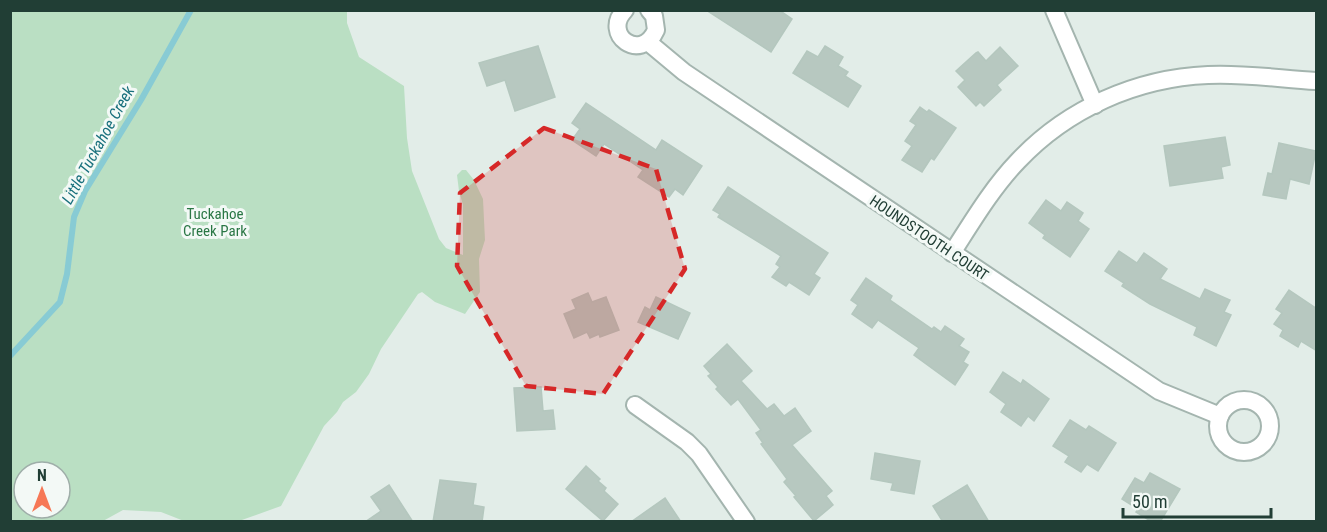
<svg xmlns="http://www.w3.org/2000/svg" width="1327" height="532" viewBox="0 0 1327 532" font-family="'Roboto Condensed',sans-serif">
<rect width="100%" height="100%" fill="#e2ede8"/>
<path fill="#badfc3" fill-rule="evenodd" d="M10 11H347V23L359 57 404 86 407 138 412 171 439 239 446 248 463 255V205L459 191 457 175 462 170H466L474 180 483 199 485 240 479 259 480 292 465 314 435 302 422 292 418 294 381 349 369 374 356 392 343 402 337 412 324 426 281 506 239 521H184L161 512 123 510 103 521H11ZM24 472H60V508H24Z"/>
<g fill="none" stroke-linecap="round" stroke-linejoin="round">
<polyline stroke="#88cbd4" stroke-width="6" points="10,356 60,302 67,274 74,217 85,191 141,100 191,10"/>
</g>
<g fill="#b7c8c0" stroke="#b4c7be" stroke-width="1.5">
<polygon points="706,10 779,10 792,19 771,52"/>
<polygon points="538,46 555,97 515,111 505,80 487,86 479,63"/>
<polygon points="825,46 843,57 838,66 848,72 845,76 861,86 848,107 793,73 807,51 818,57"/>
<polygon points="1000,47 1018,66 997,85 1001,90 984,106 980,102 976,106 958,87 965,80 956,71 976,53 978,52 986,61"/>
<polygon points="586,103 656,150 662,140 702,166 683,195 675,189 669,197 638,177 643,170 604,144 596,156 572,140 580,129 572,123"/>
<polygon points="920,107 927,112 929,110 956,128 934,160 931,158 922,172 902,160 912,146 905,141 916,125 910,121"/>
<polygon points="1225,137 1230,165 1221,167 1223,178 1170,186 1164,146"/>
<polygon points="1279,143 1316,151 1309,184 1290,179 1286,199 1263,195 1268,173 1272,174"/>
<polygon points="728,187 828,253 814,274 820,278 809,295 789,282 786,286 772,277 780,267 776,264 781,256 718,217 720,214 713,210"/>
<polygon points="1046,200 1061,211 1067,202 1083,213 1078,221 1089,229 1070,257 1043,238 1045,235 1029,223"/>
<polygon points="1119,251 1137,263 1144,253 1167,269 1160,279 1200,299 1205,289 1230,300 1224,312 1231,315 1216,346 1194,335 1197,327 1150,304 1122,286 1124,283 1105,271"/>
<polygon points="866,278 892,296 890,300 932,329 934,327 941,332 945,326 964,339 959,346 969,352 963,362 968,365 955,385 914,355 919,348 878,320 872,328 852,314 858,305 851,300"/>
<polygon points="1289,290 1317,309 1317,351 1301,341 1298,347 1280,336 1283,330 1274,324 1282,313 1276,309"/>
<polygon points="588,293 592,302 606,297 619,330 600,337 599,334 590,338 587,332 574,338 564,314 576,309 572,300"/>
<polygon points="656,297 690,313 678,339 638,322 645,307 650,310"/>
<polygon points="727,344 752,371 741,381 767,409 774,404 784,416 795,408 811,431 792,445 832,491 826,496 833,505 814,521 794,497 796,496 784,482 787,479 761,444 763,443 756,433 761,430 738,399 731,405 716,389 718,387 708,376 711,374 704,366"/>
<polygon points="1003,372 1021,384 1023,380 1049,399 1034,421 1028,416 1021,426 1001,412 1006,404 990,392"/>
<polygon points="541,387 543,411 553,410 555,429 517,431 514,388"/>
<polygon points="1070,420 1086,430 1089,426 1116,443 1098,471 1087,464 1081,472 1065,462 1069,456 1053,446"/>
<polygon points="875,453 920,461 914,494 891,490 893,483 871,479"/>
<polygon points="586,466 600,479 598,481 606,488 604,491 618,504 603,521 566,489"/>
<polygon points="1150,473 1180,489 1160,522 1152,522 1136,512 1138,509 1122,499 1135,478 1144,483"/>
<polygon points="440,480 476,484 473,505 484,507 482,522 433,522"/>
<polygon points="389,485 413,522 365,522 381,511 371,497"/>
<polygon points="967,485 989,522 943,522 933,506"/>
<polygon points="665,498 681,522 631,522"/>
</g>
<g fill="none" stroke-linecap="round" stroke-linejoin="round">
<defs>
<g id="minor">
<path d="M625 10C601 34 641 64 656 30L654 16 649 10"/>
<polyline points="1054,10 1095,105"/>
<polyline points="648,42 684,72 1159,391 1220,416"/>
<path d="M952 253C972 222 992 188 1018 161 1067 109 1136 78 1208 75 1243 73 1281 79 1316 81"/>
<circle cx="1244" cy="426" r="26"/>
<polyline points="635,405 687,442 699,454 746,522"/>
</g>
</defs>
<use href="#minor" stroke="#a4b5af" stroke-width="20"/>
<use href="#minor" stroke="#fff" stroke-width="16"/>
</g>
<path fill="#d62828" fill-opacity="0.2" stroke="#d62828" stroke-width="4.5" stroke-dasharray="12 8" stroke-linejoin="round" d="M544 128 656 169 685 269 603 394 526 386 457 266 460 193Z"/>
<g text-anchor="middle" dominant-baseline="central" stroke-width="6" stroke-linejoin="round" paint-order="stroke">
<g font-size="15" fill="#2a7745" stroke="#f3f9f6">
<text x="215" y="214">Tuckahoe<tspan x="215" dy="17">Creek Park</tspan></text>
</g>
<g font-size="15" fill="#213e35" stroke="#f3f9f6">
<text transform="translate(929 238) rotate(34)">HOUNDSTOOTH COURT</text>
</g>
<g font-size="16" font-style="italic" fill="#19707d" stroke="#f3f9f6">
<text transform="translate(98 145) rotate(-61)">Little Tuckahoe Creek</text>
</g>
</g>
<rect width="1327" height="532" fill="none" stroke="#213e35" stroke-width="24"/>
<g transform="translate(42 490)"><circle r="28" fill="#f3f9f6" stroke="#9faea9" stroke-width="1.5"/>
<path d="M0-4.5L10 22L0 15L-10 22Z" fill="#f67856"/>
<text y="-9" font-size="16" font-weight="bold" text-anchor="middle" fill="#213e35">N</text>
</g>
<path d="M1123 508v9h148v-9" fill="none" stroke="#213e35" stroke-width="3"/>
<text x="1132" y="508" font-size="18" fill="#213e35" stroke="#f3f9f6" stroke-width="4.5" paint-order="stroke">50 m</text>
</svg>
